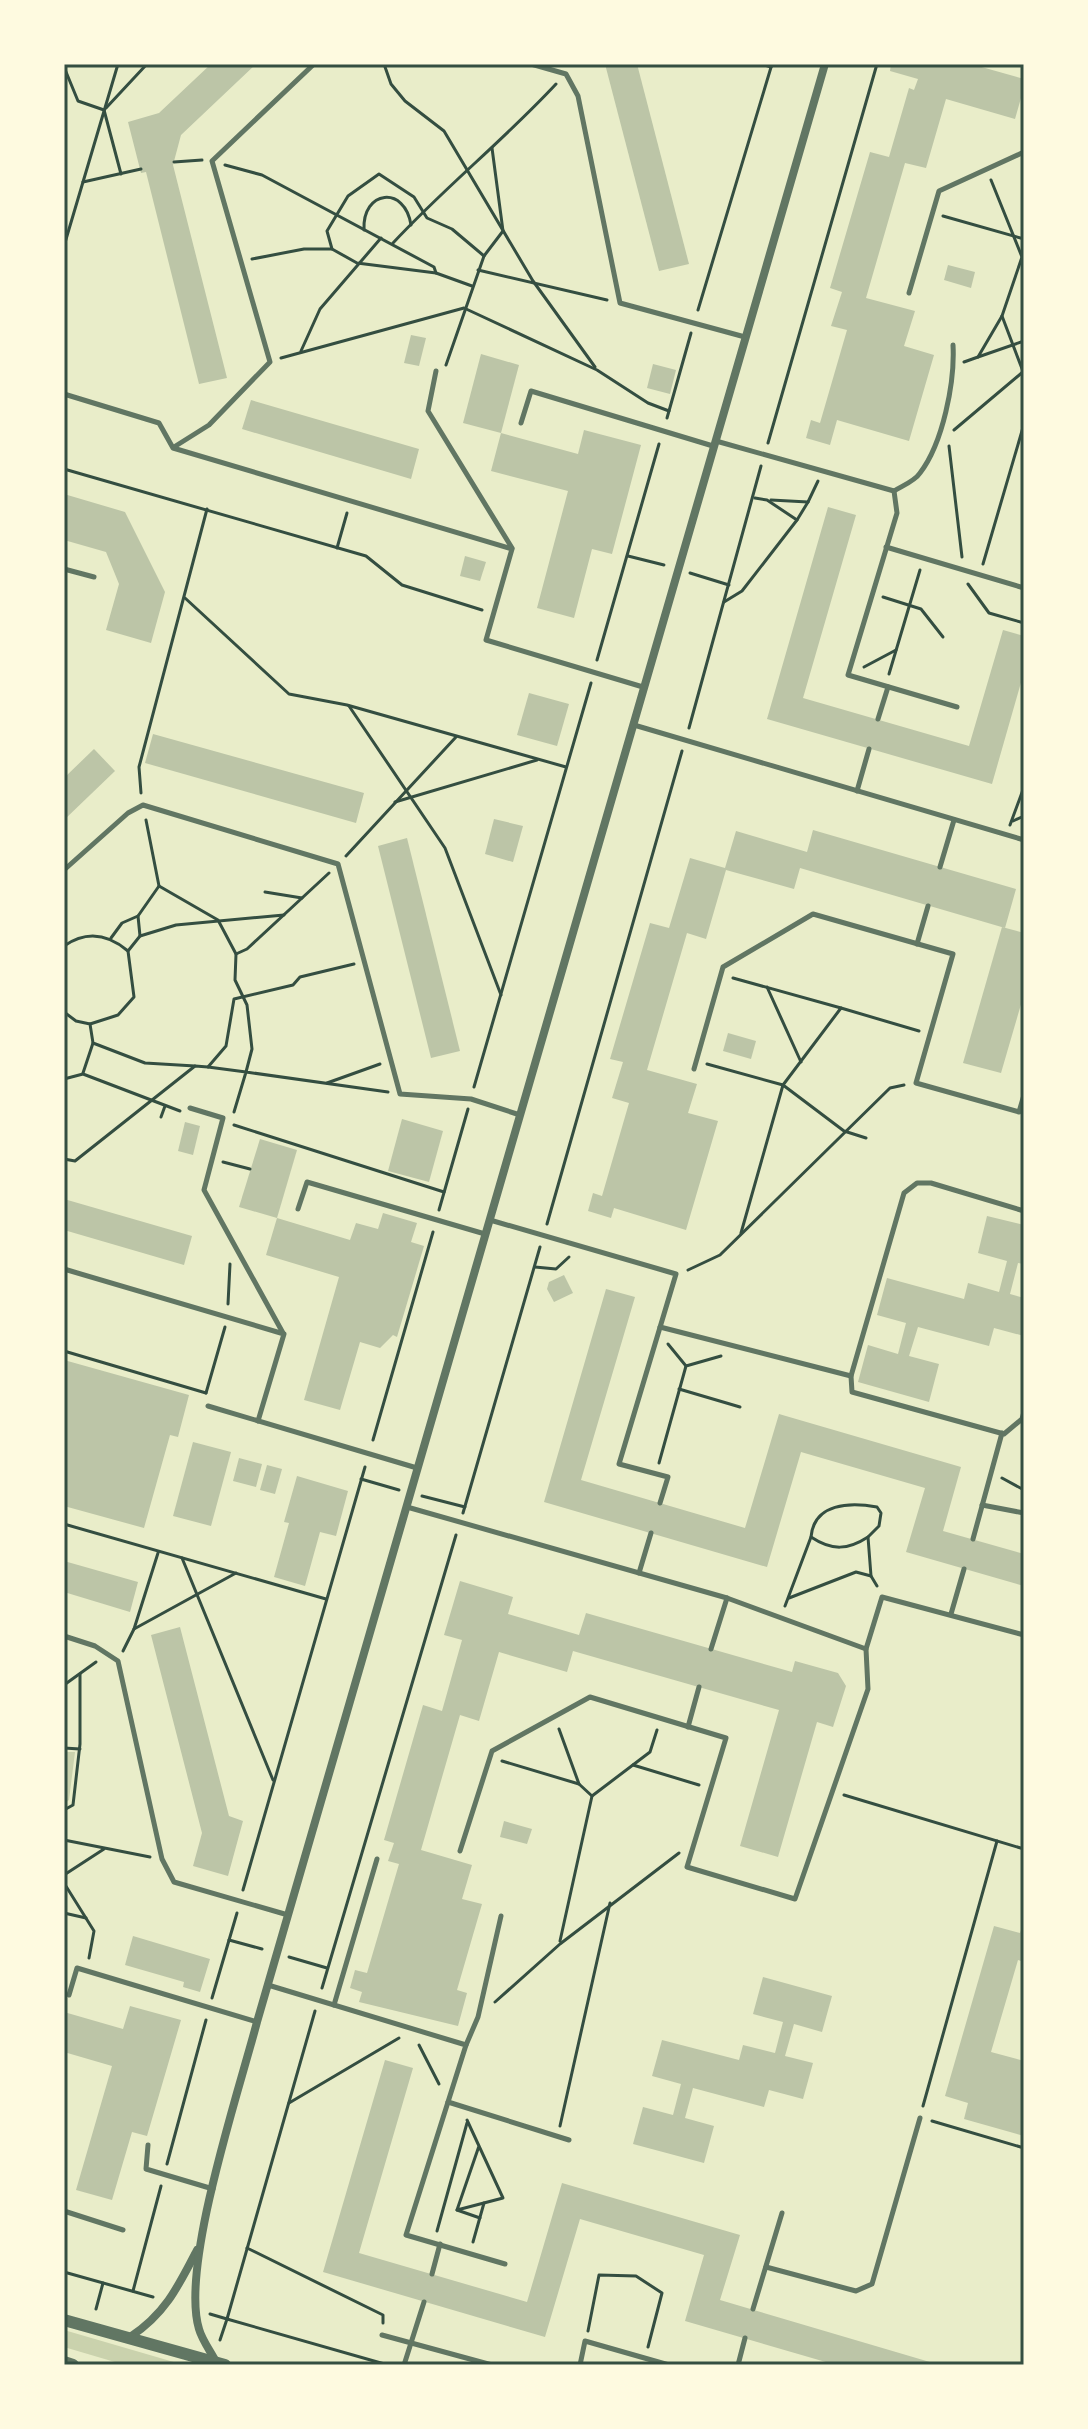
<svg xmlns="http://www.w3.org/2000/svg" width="1088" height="2429" viewBox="0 0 1088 2429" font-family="Arial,sans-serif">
<rect width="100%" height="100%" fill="#e9edc9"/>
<g fill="#cad2ad">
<polygon points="64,1752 75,1752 69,1800 64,1804"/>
<polygon points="64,2330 184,2365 125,2365 64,2347"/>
</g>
<g fill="#bcc5a7">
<polygon points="211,64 256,64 181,135 173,165 227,378 199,384 146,172 141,173 128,122 159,113"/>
<polygon points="605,64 637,64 689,264 659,271"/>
<polygon points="891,64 971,64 1024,79 1024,99 1021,98 1015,119 946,99 926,168 905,163 866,298 915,311 904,346 934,355 909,441 837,420 830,445 806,438 811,420 820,423 847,330 831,326 842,292 830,288 870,152 889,157 909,88 914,90 918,79 890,71"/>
<polygon points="948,265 975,272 971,288 944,280"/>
<polygon points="411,335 426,338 419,366 404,363"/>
<polygon points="481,354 519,365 501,433 463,423"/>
<polygon points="653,364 676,370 670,394 647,388"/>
<polygon points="251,400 419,449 411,479 242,429"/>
<polygon points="584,430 641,445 612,554 592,549 574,618 537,608 568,491 491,471 501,433 578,454"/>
<polygon points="64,494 125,512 165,592 151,643 106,630 119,584 106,552 64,540"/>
<polygon points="828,507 856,515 803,698 969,746 1003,630 1024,636 1024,672 992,784 767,719"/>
<polygon points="465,556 486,562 480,581 460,576"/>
<polygon points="529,693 569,704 557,746 517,735"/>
<polygon points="153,734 364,793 356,823 145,763"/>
<polygon points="94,749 115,771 64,820 64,778"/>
<polygon points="494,819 523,826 513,862 485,854"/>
<polygon points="813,830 1016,889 1005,928 800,868 794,889 726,870 706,939 687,933 647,1070 697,1084 688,1113 718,1121 686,1230 614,1208 611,1218 588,1211 593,1193 602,1196 629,1103 612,1098 623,1062 610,1059 650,923 669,928 690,858 725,868 736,831 807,852"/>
<polygon points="407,838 460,1051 431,1058 378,846"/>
<polygon points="1002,927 1024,933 1024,994 1001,1073 963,1063"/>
<polygon points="728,1033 756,1041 751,1059 723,1051"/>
<polygon points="402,1119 443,1131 429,1182 388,1171"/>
<polygon points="185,1122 200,1126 193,1155 178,1151"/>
<polygon points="260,1139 297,1150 277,1218 239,1207"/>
<polygon points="64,1199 192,1236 184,1265 64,1230"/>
<polygon points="383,1213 417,1223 411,1242 424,1246 397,1337 393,1335 380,1348 360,1342 340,1410 304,1400 339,1277 266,1255 277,1218 350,1240 356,1223 378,1229"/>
<polygon points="987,1216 1024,1225 1024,1264 1018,1263 1010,1294 1024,1298 1024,1336 994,1328 989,1346 918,1327 909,1356 939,1364 929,1402 858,1382 868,1345 898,1354 906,1323 877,1315 887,1278 964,1299 968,1283 999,1292 1007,1261 978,1253"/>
<polygon points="564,1275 573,1293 554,1302 547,1289 549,1282"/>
<polygon points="606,1289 635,1297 581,1480 745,1528 779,1414 961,1467 943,1531 1024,1554 1024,1586 906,1552 925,1488 801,1452 767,1567 544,1502"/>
<polygon points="64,1360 189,1395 178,1437 170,1435 144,1528 64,1506"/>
<polygon points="193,1442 231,1452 211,1526 173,1516"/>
<polygon points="239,1458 262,1464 256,1487 233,1481"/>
<polygon points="267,1465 282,1469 275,1494 260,1490"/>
<polygon points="297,1476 348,1491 336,1536 320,1532 305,1586 274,1577 289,1523 284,1522"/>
<polygon points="64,1561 138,1582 130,1612 64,1592"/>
<polygon points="460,1581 513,1597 508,1614 579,1635 586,1613 792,1672 795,1661 838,1673 846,1686 833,1727 817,1722 778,1857 740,1846 779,1710 573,1651 567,1672 499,1652 479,1721 460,1715 421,1850 472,1865 462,1899 482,1904 457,1990 467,1993 458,2026 359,2002 362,1992 350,1988 355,1970 367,1973 399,1864 388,1861 394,1843 384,1840 423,1705 442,1711 462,1640 444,1635"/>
<polygon points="180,1627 229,1816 243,1821 228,1876 193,1866 202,1833 151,1635"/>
<polygon points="504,1821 532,1829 527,1844 500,1837"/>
<polygon points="1024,1921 1024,1962 1018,1960 991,2052 1024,2061 1024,2136 964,2119 968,2103 945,2096 994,1926 1020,1933"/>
<polygon points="133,1936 210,1959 200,1992 183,1987 184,1982 125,1965"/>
<polygon points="763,1977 832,1996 822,2032 794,2024 785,2056 813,2063 803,2099 769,2090 764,2107 693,2088 685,2118 714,2126 704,2163 633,2144 643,2107 673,2115 681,2084 652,2076 662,2040 739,2060 743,2045 775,2053 783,2022 753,2014"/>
<polygon points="130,2006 181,2020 147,2136 132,2132 112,2200 76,2190 112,2066 64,2052 64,2012 123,2029"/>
<polygon points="385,2060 413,2068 359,2253 527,2302 562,2183 740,2235 720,2300 940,2365 836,2365 685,2321 704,2255 580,2219 545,2337 323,2272"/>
</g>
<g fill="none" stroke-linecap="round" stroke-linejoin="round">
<g stroke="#344e41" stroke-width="3">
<polyline points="384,64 391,84 405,101 444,131 533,281 595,367"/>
<polyline points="761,64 771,67"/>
<polyline points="64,67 78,101 104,110 121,174"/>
<polyline points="106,108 147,64"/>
<polyline points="174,162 202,160"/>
<polyline points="225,165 262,175 434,267 436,273"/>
<polyline points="83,182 141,169"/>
<polyline points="943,216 1024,239"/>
<path d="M364 230C362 190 405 185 411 225"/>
<path d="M393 243C445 187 504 140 556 84"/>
<polyline points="64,246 118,64"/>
<polyline points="252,259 304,249 332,249"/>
<polyline points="478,270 607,300"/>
<polyline points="472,286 436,273 357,263 332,249 327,231 348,196 379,174 414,197 427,218 452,229 484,256"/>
<polyline points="698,310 772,64"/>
<polyline points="1002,316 1024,374"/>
<polyline points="301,351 320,309 381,238"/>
<polyline points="978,357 1024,341"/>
<polyline points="281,358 464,308 597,370 648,403 669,411"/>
<polyline points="964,362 978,357 1002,316 1022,257 991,180"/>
<polyline points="446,365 484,256 503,231 492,148"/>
<polyline points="667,418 691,333"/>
<polyline points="954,430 1024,371"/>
<polyline points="768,443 877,64"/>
<polyline points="949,446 962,557"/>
<polyline points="64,469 366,556 402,585 482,610"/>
<polyline points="771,500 808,502 818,481"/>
<polyline points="797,520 808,502"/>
<polyline points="337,548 347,513"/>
<polyline points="628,556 664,565"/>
<polyline points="983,564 1024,424"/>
<polyline points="690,573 729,585"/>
<polyline points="968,584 989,613 1024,623"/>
<polyline points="883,597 921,609 943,637"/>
<polyline points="185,598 289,694 347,705 566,767"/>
<polyline points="724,602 742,591 797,520 767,500 755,498"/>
<polyline points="597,660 659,444"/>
<polyline points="864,667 896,650"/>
<polyline points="889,674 920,570"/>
<polyline points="349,706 445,848 501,995"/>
<polyline points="689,728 761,466"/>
<polyline points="141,793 139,767 207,509"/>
<polyline points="395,802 537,760"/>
<polyline points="146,820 159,886 218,920 236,954 235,980 247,1005 252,1049 246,1072 388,1092"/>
<polyline points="1013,821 1024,816"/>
<polyline points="1010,825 1024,787"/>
<polyline points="346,856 456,737"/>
<polyline points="265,892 302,898"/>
<polyline points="140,936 176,925 284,915"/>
<polyline points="111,938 122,923 138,916"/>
<path d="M64 946C87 930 108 934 128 951"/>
<polyline points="236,954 247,949 329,873"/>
<polyline points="733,978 841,1008"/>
<polyline points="767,987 801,1062"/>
<polyline points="64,1012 76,1021 90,1024 93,1043 145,1063 195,1066"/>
<polyline points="90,1024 118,1015 134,997 128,951 140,936 138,916 159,886"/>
<polyline points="707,1064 783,1085 841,1008 919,1031"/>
<polyline points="208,1067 246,1072 234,1112"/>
<polyline points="83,1073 93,1043"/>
<polyline points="64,1079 83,1074 180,1111"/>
<polyline points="327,1083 380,1064"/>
<polyline points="474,1087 591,683"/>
<polyline points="161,1117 165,1106"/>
<polyline points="234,1125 444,1192"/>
<polyline points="64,1159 75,1161 195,1066 208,1067 226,1046 234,999 293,985 300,977 354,964"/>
<polyline points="223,1162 250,1169"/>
<polyline points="439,1210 468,1109"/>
<polyline points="547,1224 682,751"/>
<polyline points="741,1233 783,1085 844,1131 866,1138"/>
<polyline points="535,1267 556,1269 569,1257"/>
<polyline points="688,1270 720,1255 890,1088 904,1085"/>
<polyline points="228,1304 230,1264"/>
<polyline points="668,1344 686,1366"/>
<polyline points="64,1351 206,1393"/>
<polyline points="679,1389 740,1407"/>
<polyline points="206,1393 225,1327"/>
<polyline points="373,1440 433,1232"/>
<polyline points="659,1463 686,1366 721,1356"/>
<polyline points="1002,1478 1024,1490"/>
<polyline points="361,1479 399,1490"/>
<polyline points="422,1496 465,1507"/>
<polyline points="463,1513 540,1247"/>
<polyline points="64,1524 326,1599"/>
<path d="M811 1537C832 1551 848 1550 868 1537"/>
<polyline points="182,1558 273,1780"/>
<polyline points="789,1598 856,1572 871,1576"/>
<path d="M785 1606 811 1537C814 1503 850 1502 877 1507L881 1513 879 1526 868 1537 871 1576 877 1586"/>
<polyline points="134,1629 236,1573"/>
<polyline points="123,1651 134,1629 158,1553"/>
<polyline points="64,1685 96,1662"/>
<polyline points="559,1729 579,1784 592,1796"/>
<polyline points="64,1748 80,1749"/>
<polyline points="502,1761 579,1784"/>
<polyline points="633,1765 699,1785"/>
<polyline points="844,1795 1024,1849"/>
<polyline points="64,1810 73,1805 80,1744 80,1674"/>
<polyline points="64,1840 150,1857"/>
<polyline points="64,1875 104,1849"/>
<polyline points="64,1883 94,1931 89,1958"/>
<polyline points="243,1890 365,1467"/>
<polyline points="64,1913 86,1918"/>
<polyline points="229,1940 262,1949"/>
<polyline points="560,1941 592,1796 650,1752 657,1730"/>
<polyline points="289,1957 327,1968"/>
<polyline points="322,1988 456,1535"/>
<polyline points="212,1998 237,1913"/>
<polyline points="495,2002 560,1944 679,1853"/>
<polyline points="315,2011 227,2319 388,2365"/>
<polyline points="419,2045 439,2084"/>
<polyline points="289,2103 399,2038"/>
<polyline points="923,2106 997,1841"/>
<polyline points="467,2120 503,2198 457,2210 479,2146"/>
<polyline points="932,2121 1024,2148"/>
<polyline points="560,2126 610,1903"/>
<polyline points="167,2164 206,2020"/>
<polyline points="457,2210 480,2218"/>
<polyline points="437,2231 467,2123"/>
<polyline points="473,2242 484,2203"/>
<polyline points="247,2248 383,2315 383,2323"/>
<polyline points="64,2272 153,2297"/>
<polyline points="133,2291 161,2186"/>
<polyline points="96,2309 103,2283"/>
<polyline points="210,2314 227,2319 220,2340"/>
<polyline points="588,2331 599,2275 636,2276 662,2293 648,2347"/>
</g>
<g stroke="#617663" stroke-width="5">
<polyline points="531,64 566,74 578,96 620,303 745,337"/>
<polyline points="909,293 939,191 1024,152"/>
<polyline points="436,371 428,411 512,548"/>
<polyline points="64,394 159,423 173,448 512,549 486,640 643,687"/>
<polyline points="521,423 531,391 713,446"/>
<path d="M716 441 894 491C902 486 915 481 920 473 943 443 955 382 953 345"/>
<polyline points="174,447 209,425 270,362 212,161 314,64"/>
<polyline points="894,491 897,513 848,675 957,707"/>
<polyline points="886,547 1024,588"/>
<polyline points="64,569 94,577"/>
<polyline points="878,719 888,687"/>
<polyline points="634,725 1024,840"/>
<polyline points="857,791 869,749"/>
<polyline points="940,867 954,820"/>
<polyline points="64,870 128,813 143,805 338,864 400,1094 471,1099 520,1115"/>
<polyline points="917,944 928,906"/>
<polyline points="694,1069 723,967 813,914 953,954 916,1083 1019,1112 1024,1095"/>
<polyline points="190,1108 223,1118 204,1190 283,1333"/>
<polyline points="298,1209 307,1182 485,1234"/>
<polyline points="1024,1211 931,1183 917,1183 904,1193 851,1376 852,1392 1004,1434 1022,1419 1024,1412"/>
<polyline points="490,1220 676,1274 619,1464 668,1477 660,1503"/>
<polyline points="64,1269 284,1334 258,1421"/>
<polyline points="660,1327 851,1376"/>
<polyline points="208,1406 417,1468"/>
<polyline points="982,1505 1024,1513"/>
<polyline points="407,1507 727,1598 866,1649 882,1597 1024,1635"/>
<polyline points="973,1539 1002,1433"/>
<polyline points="639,1573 651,1533"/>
<polyline points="951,1614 964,1569"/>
<polyline points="64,1636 95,1646 118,1661 162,1859 174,1882 288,1915"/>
<polyline points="711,1649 727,1598"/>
<polyline points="688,1727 699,1687"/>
<polyline points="460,1851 492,1751 590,1697 726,1738 687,1867 795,1899 868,1689 866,1649"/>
<polyline points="268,1985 466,2045 406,2235 505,2264"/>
<polyline points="69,1995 77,1968 257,2022"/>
<polyline points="334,2005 377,1859"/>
<polyline points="466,2045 478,2017 501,1916"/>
<polyline points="448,2102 569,2140"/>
<polyline points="148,2145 146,2169 213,2189"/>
<polyline points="64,2211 123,2230"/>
<polyline points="766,2267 856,2291 872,2284 920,2118"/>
<polyline points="432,2274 440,2244"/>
<polyline points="753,2309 782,2213"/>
<polyline points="382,2335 492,2365"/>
<polyline points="404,2365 424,2302"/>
<polyline points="580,2365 585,2341 669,2365"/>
<polyline points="738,2365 745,2338"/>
</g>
<g stroke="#617663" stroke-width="8">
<path d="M130 2337C165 2314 178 2287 197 2250"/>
<path d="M216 2362C211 2352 202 2340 199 2329 180 2267 239 2091 257 2022L825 64"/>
</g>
<g stroke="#617663" stroke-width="12">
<polyline points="64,2320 225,2365"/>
<polyline points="64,2362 73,2365"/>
</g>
</g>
<rect width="1088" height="2429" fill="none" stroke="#fefae0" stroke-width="132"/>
<rect x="66" y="66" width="956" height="2297" fill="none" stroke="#344e41" stroke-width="3"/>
</svg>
